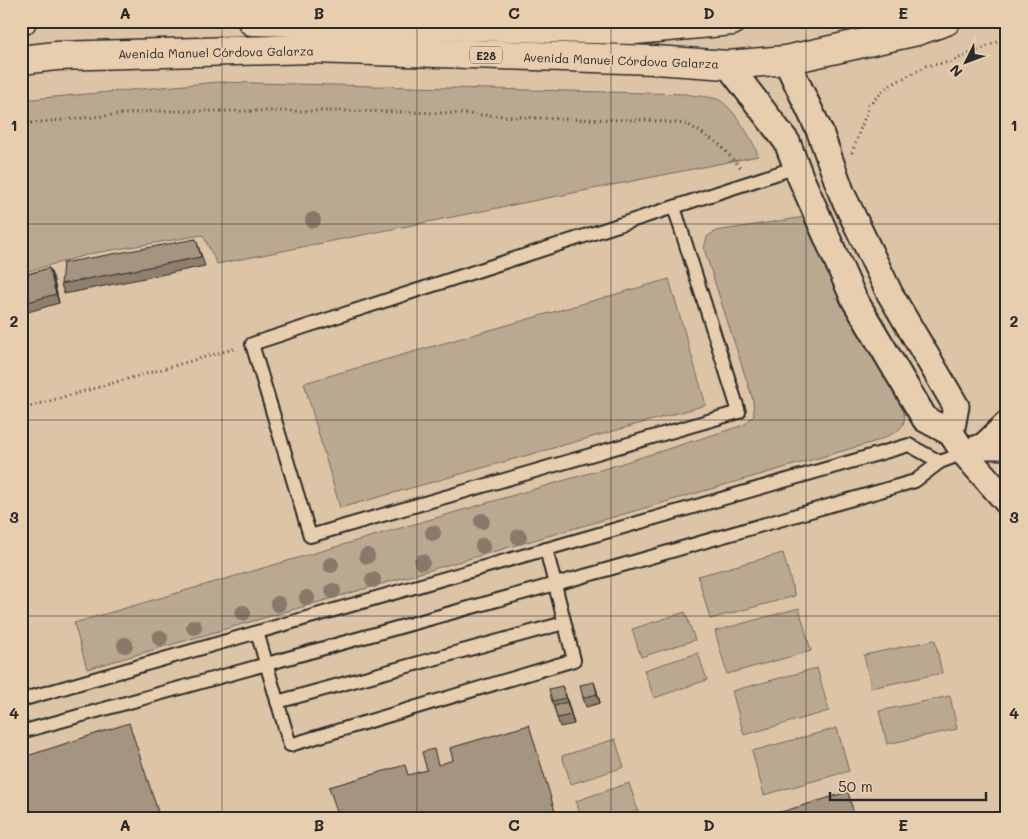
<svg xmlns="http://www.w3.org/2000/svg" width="1028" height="839" viewBox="0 0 1028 839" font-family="Mali,sans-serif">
<rect width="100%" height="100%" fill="#ddc4a7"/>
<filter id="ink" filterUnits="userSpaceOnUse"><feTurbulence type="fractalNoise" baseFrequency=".02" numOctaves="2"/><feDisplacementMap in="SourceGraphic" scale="10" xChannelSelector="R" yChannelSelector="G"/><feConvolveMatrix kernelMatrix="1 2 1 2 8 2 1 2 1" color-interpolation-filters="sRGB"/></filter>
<g filter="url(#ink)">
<g fill="#bba890" stroke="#736a5e">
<path d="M218 82 685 94C695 96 708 96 717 99 731 104 755 142 758 156L217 264 203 235 94 253 21 273V100Z"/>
<path d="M805 217 900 400C911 427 901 430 877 441L87 669 74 623 607 468 744 425 754 415 753 400 704 249 707 237 716 231Z"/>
<polygon points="669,279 706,405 340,508 304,383"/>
<polygon points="783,553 795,596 710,619 698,576"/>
<polygon points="799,608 811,651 727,674 715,631"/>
<polygon points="685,612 695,640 641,657 632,629"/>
<polygon points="935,640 942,673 871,688 864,655"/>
<polygon points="698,653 707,680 654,698 644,670"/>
<polygon points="817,668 829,711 744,735 732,691"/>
<polygon points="950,696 957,729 887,744 879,711"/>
<polygon points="837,728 849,771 764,795 752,751"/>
<polygon points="615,739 624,767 571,784 562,756"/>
<polygon points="629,783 638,811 617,818 581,818 576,801"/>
</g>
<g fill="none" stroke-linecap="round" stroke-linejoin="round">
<defs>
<g id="service">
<polyline points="674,207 739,412 310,536 252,344 797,167"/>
<polyline points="257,632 290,745 574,660 546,549"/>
<polyline points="21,700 909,445 940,462"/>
<polyline points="277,702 564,623"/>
<polyline points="21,732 595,573 915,481 940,462 964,453"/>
</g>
<g id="minor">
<polyline points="786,60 820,132 842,194 890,294 956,406 951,433"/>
<polyline points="728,65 787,142 800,176 854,299 925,419 951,433 964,453 1007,502"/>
<polyline points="984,446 1007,424"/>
<polyline points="964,453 984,446 1007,446"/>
</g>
<g id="primary">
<polyline points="21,21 22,21"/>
<polyline points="252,21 635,30 732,21"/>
<polyline points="21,60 56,56 312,49 655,60 728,65 786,60 917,31 946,21"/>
</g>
</defs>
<use href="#service" stroke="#2b2b2b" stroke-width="16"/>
<use href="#minor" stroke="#2b2b2b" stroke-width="29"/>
<use href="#primary" stroke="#2b2b2b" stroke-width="31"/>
<g stroke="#2b2b2b" stroke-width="3" stroke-dasharray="1 4" stroke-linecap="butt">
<polyline points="21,124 155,111 349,111 447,113 559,119 646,120 687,124 718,143 742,169"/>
<polyline points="852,153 869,105 887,87 926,66 950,62 1007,38"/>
<polyline points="21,409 237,348"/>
</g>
<use href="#service" stroke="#e8ceaf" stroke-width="12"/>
<use href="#minor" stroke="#e8ceaf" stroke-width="25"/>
<use href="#primary" stroke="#e8ceaf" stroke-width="28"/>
</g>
<g fill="#877a6b">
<circle cx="313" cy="220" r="8"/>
<circle cx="482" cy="521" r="8"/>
<circle cx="433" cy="533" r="8"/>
<circle cx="519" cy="537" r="8"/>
<circle cx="483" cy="546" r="8"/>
<circle cx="367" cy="556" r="8"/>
<circle cx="422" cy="562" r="8"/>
<circle cx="331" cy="565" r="8"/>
<circle cx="373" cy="580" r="8"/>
<circle cx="333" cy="591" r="8"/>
<circle cx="307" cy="598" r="8"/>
<circle cx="278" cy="604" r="8"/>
<circle cx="243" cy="613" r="8"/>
<circle cx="194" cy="627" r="8"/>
<circle cx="160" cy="638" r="8"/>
<circle cx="125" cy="645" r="8"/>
</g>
<g fill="#8e7f6e" stroke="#2b2b2b">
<polygon points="196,239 205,266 64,294 61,284"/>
<polygon points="49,268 53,277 59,303 21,314 21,276"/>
<polygon points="594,682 600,703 586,707 583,698"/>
<polygon points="562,686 574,724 560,727 552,701"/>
</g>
<g fill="#74685a" stroke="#2b2b2b">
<polygon points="49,268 53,277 59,303 56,294"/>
<polygon points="594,682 597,691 600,703 597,694"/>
<polygon points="562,686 566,695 574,724 566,698"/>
</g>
<g fill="#a59480" stroke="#2b2b2b">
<polygon points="196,239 201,257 61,284 63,263"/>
<polygon points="49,268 56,294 21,304 21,276"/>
<polygon points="594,682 597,694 583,698 580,685"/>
<polygon points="562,686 566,698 552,701 549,689"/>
<polygon points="567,702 571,715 557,718 554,706"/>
<polygon points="129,723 160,818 32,818 21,785 21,758"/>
<polygon points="529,725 557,818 339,818 329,787 405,765 408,775 427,770 422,752 434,749 438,765 453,760 450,748"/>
<polygon points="848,792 855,818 761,818"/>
</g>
</g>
<path fill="none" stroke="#2b2b2b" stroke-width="1" stroke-opacity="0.55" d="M222 21V818M417 21V818M611 21V818M806 21V818M21 224H1007M21 420H1007M21 616H1007"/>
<g text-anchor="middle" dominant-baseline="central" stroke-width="4" stroke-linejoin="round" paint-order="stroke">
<rect fill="#e8ceaf" stroke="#645c53" stroke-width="1" x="470" y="46.5" width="32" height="17" rx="4"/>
<g font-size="11" font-weight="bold" fill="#2b2b2b">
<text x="486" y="55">E28</text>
</g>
<g font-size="12" fill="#2b2b2b" stroke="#e8ceaf">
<text transform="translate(216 52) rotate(-1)">Avenida Manuel Córdova Galarza</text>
<text transform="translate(621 60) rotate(2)">Avenida Manuel Córdova Galarza</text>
</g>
</g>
<rect width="1028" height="839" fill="none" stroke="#e8ceaf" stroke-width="55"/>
<g transform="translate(966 62) rotate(228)" stroke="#e8ceaf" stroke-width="4" paint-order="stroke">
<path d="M0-4L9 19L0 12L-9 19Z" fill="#2b2b2b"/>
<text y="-8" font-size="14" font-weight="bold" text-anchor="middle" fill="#2b2b2b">N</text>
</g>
<path d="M830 792v8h156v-8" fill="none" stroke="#2b2b2b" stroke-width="2.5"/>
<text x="838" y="792" font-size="15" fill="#2b2b2b" stroke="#e8ceaf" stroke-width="4" paint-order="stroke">50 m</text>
<rect x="28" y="28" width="972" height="784" fill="none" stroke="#2b2b2b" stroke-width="2"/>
<g font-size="16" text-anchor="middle" font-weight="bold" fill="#2b2b2b">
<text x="125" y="19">A</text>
<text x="319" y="19">B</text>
<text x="514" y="19">C</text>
<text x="709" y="19">D</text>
<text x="903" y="19">E</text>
<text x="14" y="131">1</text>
<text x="1014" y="131">1</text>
<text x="14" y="327">2</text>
<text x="1014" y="327">2</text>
<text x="14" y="523">3</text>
<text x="1014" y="523">3</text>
<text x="14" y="719">4</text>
<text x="1014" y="719">4</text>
<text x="125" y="831">A</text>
<text x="319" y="831">B</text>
<text x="514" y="831">C</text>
<text x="709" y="831">D</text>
<text x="903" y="831">E</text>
</g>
</svg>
